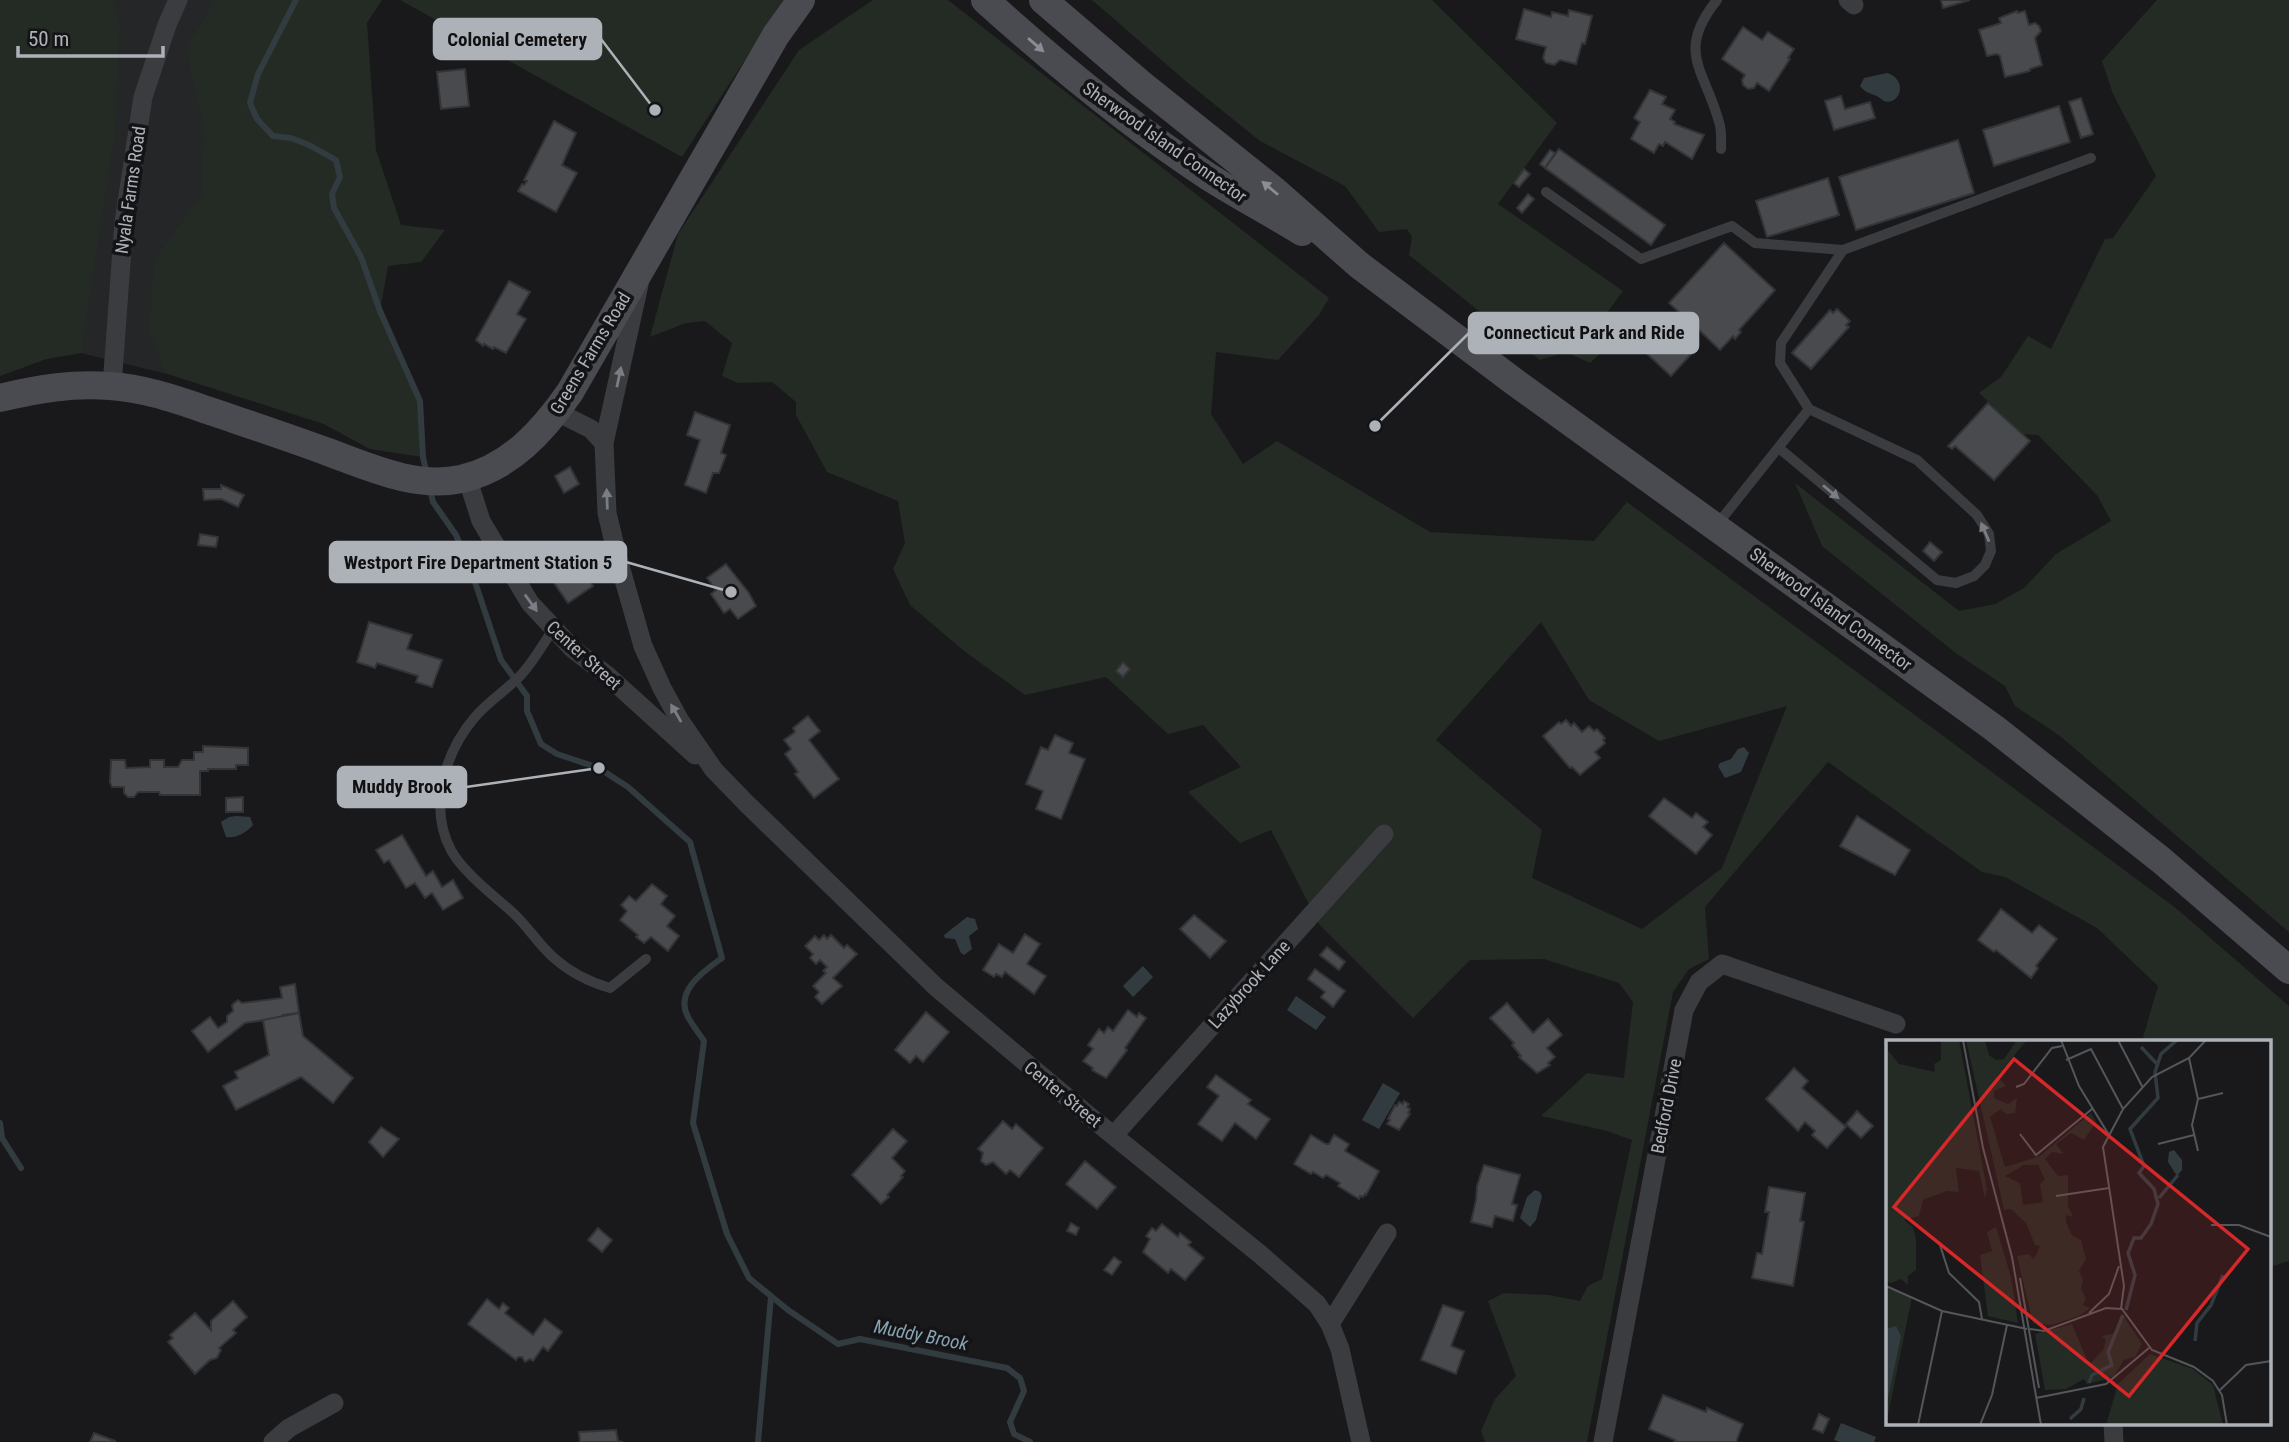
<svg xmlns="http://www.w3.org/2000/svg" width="2289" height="1442" viewBox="0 0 2289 1442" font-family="'Roboto Condensed',sans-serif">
<rect width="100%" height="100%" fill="#19191b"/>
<polygon fill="#252628" points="0,0 296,0 380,311 420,401 423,457 370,449 324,424 171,375 81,353 46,359 0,376"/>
<g fill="#232b24" fill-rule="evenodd">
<polygon points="0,0 112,0 120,22 115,132 81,353 46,359 0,376"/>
<polygon points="215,0 382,0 367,23 376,150 401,225 445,230 421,262 388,266 380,311 420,401 423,457 370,449 324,424 171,375 163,367 149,330 154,260 202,194 203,123 186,48"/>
<polygon points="400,0 784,0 682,157"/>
<path d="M873 0H948L1329 298 1319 315 1278 360 1216 352 1211 414 1243 464 1277 441 1430 532 1594 541 1627 502 2177 909 2289 1006V1261L2270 1267V1041H2142L2158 986 2097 928 2005 877 1982 872 1828 762 1705 907 1709 959 1689 969 1673 992 1587 1442H1485L1481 1431 1495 1399 1516 1376 1488 1301 1504 1293 1549 1295 1580 1301 1588 1286 1602 1279 1632 1140 1607 1131 1541 1116 1587 1073 1624 1078 1633 1002 1619 983 1544 959 1470 960 1413 1018 1319 924 1271 830 1240 843 1188 792 1241 767 1203 725 1168 734 1106 677 1025 695 964 651 910 605 893 569 905 543 898 501 827 472 796 415V402L772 382 738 383 722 376 732 343 705 321 686 323 650 337 678 234 799 50ZM1541 622 1589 700 1659 741 1787 706 1722 868 1642 929 1532 878 1542 830 1436 740Z"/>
<polygon points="1092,0 1432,0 1557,123 1498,204 1623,291 1601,321 1613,341 1590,363 1566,352 1540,360 1409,255 1412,237 1407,229 1379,232 1345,186 1260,141 1188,83"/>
<polygon points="2157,0 2289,0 2289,932 2060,736 2015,706 2005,686 1957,654 1822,546 1795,483 1959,611 1995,604 2024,588 2056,554 2111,521 2097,495 2038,435 2023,434 1979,393 2001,377 2028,336 2051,349 2105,239 2113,238 2156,176 2113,94 2102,61"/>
</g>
<g fill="#323c40">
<path d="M1887 73C1909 80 1900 106 1884 101 1881 99 1878 96 1874 95 1867 92 1865 92 1860 86L1864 78Z"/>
<polygon points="1744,747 1749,753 1741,772 1725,778 1718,766 1720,763 1731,759 1738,749"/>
<path d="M236 816 250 817 253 825C247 832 236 839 226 837L221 822 229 817Z"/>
<polygon points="967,917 975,919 978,929 969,936 972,949 964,955 961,953 955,939 945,938 944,935"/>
<polygon points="1143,966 1153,977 1133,997 1123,986"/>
<polygon points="1296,996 1326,1017 1316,1030 1287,1010"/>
<polygon points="1383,1083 1400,1093 1379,1129 1362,1120"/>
<polygon points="1535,1190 1540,1192 1542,1196 1536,1220 1530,1227 1520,1218 1527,1197"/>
<polygon points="1841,1423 1876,1437 1874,1442 1840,1442 1834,1440"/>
</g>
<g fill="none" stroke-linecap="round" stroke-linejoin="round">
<g stroke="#323c40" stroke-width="6">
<polyline points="296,0 258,74 250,103 257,119 273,136 291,138 309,145 336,160 340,177 332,194 334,208 361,257 380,311 420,401 423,457 427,475"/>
<path d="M430 489 433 502 456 535 472 573 501 660 527 696V711L541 744 557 754 599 768 614 778 628 787 690 842 722 958C704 971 674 991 688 1017 692 1025 699 1033 704 1041L693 1123 727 1234 749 1278 788 1310 838 1344 860 1339 1007 1368 1020 1378 1024 1391 1010 1422 1014 1434 1030 1442"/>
<polyline points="0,1123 2,1138 21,1168"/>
<polyline points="758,1442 771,1297"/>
</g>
</g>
<g fill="#484a4d" stroke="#333437" stroke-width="2">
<polygon points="1941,0 1970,0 1943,8"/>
<polygon points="1524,9 1551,17 1552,12 1568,16 1569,10 1592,16 1585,44 1582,43 1576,64 1560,60 1554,65 1546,63 1543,58 1546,47 1516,39"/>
<polygon points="2017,11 2018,13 2025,11 2029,25 2035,23 2039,26 2041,31 2035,38 2042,65 2030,69 2030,71 2005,77 2000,56 1997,54 1987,56 1979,30 2001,23 1999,18"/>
<polygon points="1743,27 1762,40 1768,32 1794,49 1788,58 1790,59 1769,91 1757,83 1754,88 1748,89 1743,85 1742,80 1745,75 1722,59"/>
<polygon points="465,69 469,106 441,109 437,72"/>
<polygon points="1650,90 1666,97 1662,104 1675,110 1670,119 1675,122 1674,124 1704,135 1692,159 1665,142 1663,146 1659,144 1654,153 1631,139 1640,122 1634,118"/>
<polygon points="1841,96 1845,109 1870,102 1875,118 1834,130 1825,101"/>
<polygon points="2081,98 2093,134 2081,138 2069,102"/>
<polygon points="2059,106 2070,142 1994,166 1983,130"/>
<polygon points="554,121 576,133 562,165 577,173 556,212 518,191 522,184 524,185 527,181 524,180"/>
<polygon points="1958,140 1974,193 1856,230 1839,177"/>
<polygon points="1559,149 1665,225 1651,245 1545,168"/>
<polygon points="1550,150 1555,153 1545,168 1540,164"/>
<polygon points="1524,169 1530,174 1519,187 1514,183"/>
<polygon points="1828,178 1839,215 1767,237 1756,201"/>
<polygon points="1528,194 1534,199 1522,213 1517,208"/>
<polygon points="1724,243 1775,290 1739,330 1741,332 1735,339 1733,336 1720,350 1699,330 1685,345 1693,352 1671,376 1630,338 1652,314 1665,327 1679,312 1669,303"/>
<polygon points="509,281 530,292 517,314 526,319 506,353 494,347 493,349 484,344 483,346 476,340"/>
<polygon points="1837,309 1850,321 1846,325 1849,327 1811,369 1792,353 1830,310 1833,313"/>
<polygon points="1988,403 2030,441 1994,480 1955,446 1952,449 1948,446"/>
<polygon points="695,412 730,425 721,453 726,455 719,473 713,473 706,493 685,485 700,440 687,435"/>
<polygon points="570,467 579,484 564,493 555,476"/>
<polygon points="221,485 244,495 238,507 221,499 204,500 203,489 221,489"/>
<polygon points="200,534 218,537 216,547 198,545"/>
<polygon points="1930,542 1942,552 1934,561 1923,551"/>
<polygon points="568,556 574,564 577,562 593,586 568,603 552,580 562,573 556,565"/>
<polygon points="726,564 749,593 756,606 738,619 730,609 724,613 711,594 716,590 707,578"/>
<polygon points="369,622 412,635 407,649 442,660 432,687 416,682 418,676 377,663 375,668 357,662"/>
<polygon points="1123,662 1130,669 1123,677 1116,671"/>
<polygon points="808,716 820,731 809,740 839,779 814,798 795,774 798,772 785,754 791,749 784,740 795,732 793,728"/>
<polygon points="1566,720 1571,726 1574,723 1582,732 1589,726 1594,731 1597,729 1605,738 1603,740 1605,743 1595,752 1600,758 1580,775 1572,767 1570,768 1543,736 1559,722 1561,724"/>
<polygon points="1055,735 1073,743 1069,753 1085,759 1061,819 1036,809 1043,791 1026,784 1041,747 1048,750"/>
<polygon points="203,746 248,748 248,765 236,765 236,769 208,769 208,771 200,771 200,795 160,795 159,792 138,792 134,797 128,797 124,793 124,787 112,787 110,782 111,760 125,760 126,768 150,767 150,760 164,760 164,767 178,767 182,760 194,760 194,752 203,752"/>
<polygon points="243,797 243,812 226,812 226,798"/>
<polygon points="1664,798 1692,818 1696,813 1708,822 1703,827 1712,835 1696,854 1649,816"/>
<polygon points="1857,816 1910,850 1895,875 1840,846"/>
<polygon points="402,835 426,876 433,871 442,887 453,880 463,898 443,910 432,893 425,898 415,883 406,888 389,860 384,863 376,850"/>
<polygon points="652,884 667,896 661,904 675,916 667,926 679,936 668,951 651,937 644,943 636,937 638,935 620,920 627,911 621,905 629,896 636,901"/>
<polygon points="2001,909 2032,933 2039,925 2057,939 2036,966 2038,968 2031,978 1996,950 1994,952 1978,940"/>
<polygon points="1194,915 1226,941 1210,958 1180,929"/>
<polygon points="1025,934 1040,944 1027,964 1046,976 1034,994 1005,972 1002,977 996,974 994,977 983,970 999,944 1013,953"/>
<polygon points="824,935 827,939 831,935 844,948 847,945 857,954 833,978 842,986 822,1004 815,997 819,992 813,986 826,973 823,971 827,967 820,960 816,964 810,958 813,954 805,946 815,936 819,940"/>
<polygon points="1327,947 1345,962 1339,970 1320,955"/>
<polygon points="1315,969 1345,991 1333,1007 1321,997 1325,992 1308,979"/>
<polygon points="295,984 299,1013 283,1015 284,1017 245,1023 208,1052 192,1031 210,1017 218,1028 227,1022 227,1016 233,1011 232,1005 238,1000 242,1003 282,998 280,987"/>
<polygon points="1507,1003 1533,1033 1548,1019 1562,1035 1547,1048 1555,1057 1548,1063 1550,1065 1537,1073 1519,1057 1521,1056 1512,1045 1514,1043 1490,1018"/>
<polygon points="1128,1010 1137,1017 1139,1013 1146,1018 1125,1048 1127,1050 1106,1078 1092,1070 1093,1068 1083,1061 1093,1049 1088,1045 1099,1029 1104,1033 1108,1027 1113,1031"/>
<polygon points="926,1012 949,1032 923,1062 916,1056 910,1063 895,1050"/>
<polygon points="299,1013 303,1036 353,1078 333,1103 301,1077 236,1110 223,1086 238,1078 235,1072 269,1055 263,1020"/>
<polygon points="1794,1068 1808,1081 1802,1088 1846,1127 1827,1148 1812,1135 1815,1131 1805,1122 1798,1131 1766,1099"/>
<polygon points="1216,1075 1251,1100 1248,1104 1270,1119 1256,1139 1235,1123 1222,1141 1198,1124 1219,1096 1207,1087"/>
<polygon points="1404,1101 1409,1104 1407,1107 1410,1109 1408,1113 1410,1114 1399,1130 1387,1124 1390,1120 1388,1119 1395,1105 1397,1106 1399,1102 1403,1104"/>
<polygon points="1857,1111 1873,1126 1861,1138 1846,1124"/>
<polygon points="1003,1121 1012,1129 1016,1124 1043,1148 1019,1177 1010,1170 1006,1174 993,1162 986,1165 981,1161 983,1153 978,1149"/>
<polygon points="381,1127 399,1139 383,1157 369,1142"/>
<polygon points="893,1129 907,1141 892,1158 905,1171 901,1176 903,1177 887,1195 889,1197 881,1204 852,1175"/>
<polygon points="1311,1135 1326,1144 1329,1144 1334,1135 1349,1144 1345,1151 1379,1171 1366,1195 1365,1194 1363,1197 1360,1196 1359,1199 1338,1186 1340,1183 1326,1175 1323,1178 1313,1172 1311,1174 1294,1164"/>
<polygon points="1085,1161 1116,1187 1097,1209 1066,1184"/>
<polygon points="1484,1165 1520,1175 1512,1204 1517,1205 1513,1221 1495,1216 1492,1227 1471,1222 1476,1200 1477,1186"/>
<polygon points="1769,1187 1805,1193 1800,1221 1804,1222 1793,1286 1752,1278 1757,1253 1762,1254 1769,1212 1765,1212"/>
<polygon points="1071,1223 1079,1228 1076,1235 1067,1231"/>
<polygon points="1162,1224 1178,1237 1180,1233 1191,1242 1188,1245 1204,1258 1185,1280 1171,1269 1168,1273 1143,1252 1150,1239 1146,1236 1152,1228 1156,1231"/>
<polygon points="598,1228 612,1240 602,1252 588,1240"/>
<polygon points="1114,1257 1121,1262 1112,1275 1104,1270"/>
<polygon points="487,1299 499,1309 503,1303 509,1308 505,1313 533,1335 545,1319 562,1332 548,1351 543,1347 533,1361 530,1359 525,1362 522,1357 518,1357 516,1360 468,1324"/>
<polygon points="233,1301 247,1317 233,1330 236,1333 219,1348 221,1350 217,1358 210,1360 195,1374 168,1342 173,1338 170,1335 195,1313 211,1330 211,1321"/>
<polygon points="1443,1305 1464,1312 1451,1346 1464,1351 1456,1374 1421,1360"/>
<polygon points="1663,1395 1706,1412 1707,1408 1743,1424 1736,1442 1674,1442 1675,1440 1649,1429"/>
<polygon points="1819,1414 1829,1419 1823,1433 1813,1429"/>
<polygon points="616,1430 618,1441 623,1442 580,1442 579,1432"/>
<polygon points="94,1433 115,1441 114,1442 90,1442"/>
</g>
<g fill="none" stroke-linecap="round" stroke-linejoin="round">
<g stroke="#3b3c40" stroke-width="10">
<path d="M1717 0C1675 52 1705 70 1719 122 1722 130 1721 141 1721 149"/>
<polyline points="1546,192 1641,259 1732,226 1755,243 1843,250"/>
<polyline points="1779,448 1937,580 1956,583 1974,576 1985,565 1991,551 1989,534 1977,515 1917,460 1809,409 1780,363 1781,343 1843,250 2091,158"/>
<polyline points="1716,526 1809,409"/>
<path d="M553 630C542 645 532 664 519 677 505 691 488 702 475 717 445 752 428 807 451 850 461 870 494 896 511 911 527 925 538 944 554 958 571 973 589 982 610 988L646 959"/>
</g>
<g stroke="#3b3c40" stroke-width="19">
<polyline points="1848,0 1854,5"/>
<polyline points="639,285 604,443 607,513 618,559 643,646 662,688 680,721 714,770 747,804 936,987 1088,1115 1261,1255 1317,1304 1330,1324 1340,1349 1361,1442"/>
<polyline points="112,386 124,222 143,97 167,25 178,0"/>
<polyline points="557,412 591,429 604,443"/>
<polyline points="467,477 481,521 530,603 573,649 608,676 695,755"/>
<polyline points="1114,1135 1384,834"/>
<polyline points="1330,1324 1387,1233"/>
<polyline points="2113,1423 2114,1442"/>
<polyline points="273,1442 289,1428 334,1403"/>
<polyline points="1603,1442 1684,1010 1699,982 1722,964 1896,1024"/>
</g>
<g stroke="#494b50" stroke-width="28">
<path d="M985 0C1056 64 1129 125 1209 177 1239 196 1271 213 1302 232"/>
<polyline points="1043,0 1141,84 1275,191 1359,265 1516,383 1994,728 2161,860 2289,970"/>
<path d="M0 398C37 389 72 383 110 386 145 388 180 401 213 412 251 425 290 438 328 452 369 467 417 489 461 479 510 468 543 431 570 392L776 35 801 0"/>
</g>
</g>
<defs><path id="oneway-solid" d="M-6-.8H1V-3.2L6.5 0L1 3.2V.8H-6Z" transform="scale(1.75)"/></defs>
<g fill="#8a8e94">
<use href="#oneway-solid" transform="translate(1036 45) rotate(41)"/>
<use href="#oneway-solid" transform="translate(1270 188) rotate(-140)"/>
</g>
<g fill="#7a7d83">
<use href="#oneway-solid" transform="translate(619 377) rotate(-78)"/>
<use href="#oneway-solid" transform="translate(1831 492) rotate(40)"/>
<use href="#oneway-solid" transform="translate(607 499) rotate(-92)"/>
<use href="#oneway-solid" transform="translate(1985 532) rotate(-113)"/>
<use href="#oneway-solid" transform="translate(531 603) rotate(54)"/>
<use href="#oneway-solid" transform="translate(676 713) rotate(-120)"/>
</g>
<g text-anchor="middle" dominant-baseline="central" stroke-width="7" stroke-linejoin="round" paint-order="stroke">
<g font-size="18" fill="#adb2b9" stroke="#141416">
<text transform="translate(1165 142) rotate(35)">Sherwood Island Connector</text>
<text transform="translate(130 190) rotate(-82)">Nyala Farms Road</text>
<text transform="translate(590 353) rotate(-59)">Greens Farms Road</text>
<text transform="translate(1831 609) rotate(36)">Sherwood Island Connector</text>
<text transform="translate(584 655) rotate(42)">Center Street</text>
<text transform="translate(1249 984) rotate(-48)">Lazybrook Lane</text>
<text transform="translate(1063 1094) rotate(39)">Center Street</text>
<text transform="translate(1666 1106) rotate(-79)">Bedford Drive</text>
</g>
<g font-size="19" font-style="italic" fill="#87a3b1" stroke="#141416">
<text transform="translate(921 1335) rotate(11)">Muddy Brook</text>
</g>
</g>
<g transform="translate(1886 1040)">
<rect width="385" height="385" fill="#19191b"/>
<path d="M55 0H73L101 149 99 158 93 131 70 128 73 152 61 151 37 160 33 176 18 180 27 187 30 200V230L22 236V245L15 239 5 243 0 241V8L13 24 49 32 48 24 55 20ZM80 0H99L103 15 110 20 118 19 131 0H141L111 36 120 46 108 51V58L122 64 131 58 129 73 120 74 115 69 104 77 119 127 154 116 205 73 210 82 198 100 185 93 170 104 178 114 166 112 159 119 172 136 182 135V166L187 177 180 175V182L186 195 195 200 200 219 193 231 197 240 195 249 200 258 197 265 204 268 193 276 165 285 147 283 131 216 142 214 148 219 154 206 149 205 140 183 125 169 118 170ZM138 125H152L159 139 154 144 157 162 137 165 134 143 119 136ZM110 187 125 237 132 283 102 276 94 215 106 211 101 192ZM0 246 26 257 0 385ZM237 275 256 304 249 317 238 320 228 336 214 341 201 344 198 339 180 349 159 350 149 294 186 284 203 325 217 310 220 300 216 296 230 293ZM264 314 307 329 327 345 337 385H220L232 344Z" fill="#232b24" fill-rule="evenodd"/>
<path d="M288 110 296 120V130L291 136 282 122 283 112ZM10 286 15 296 0 367V289Z" fill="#323c40"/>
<path fill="none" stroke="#323c40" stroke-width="3.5" d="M255 7 271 24M273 158 292 135M240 270 249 235 242 213 248 198H255L265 184 272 164 268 149 253 133 258 126 244 89 272 58 269 32 275 14 291 0M309 301 311 283 325 265 337 235M203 343 206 335 226 325 222 312 237 275M184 379 195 369 198 358"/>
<path fill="none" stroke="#54565a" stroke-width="2" d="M77 0 97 108 126 217 155 385M175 0 193 46 223 95M232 0 257 48M303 18 312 59M180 20 205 9 237 69M130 47 138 44 166 8 176 6M134 94 150 115 206 69M272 104 308 95M312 111 306 85 312 59 337 53M170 156 223 148M325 185H353L385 197M53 202 63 233 93 262 96 279M134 238 153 348M0 246 56 271 141 289M235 269 238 246 217 107 237 69 266 37 303 18 320 0M203 273 223 254 233 226M144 289 158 291 220 268 236 269 266 310 308 327 327 341 336 355 341 385M334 350 360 325 385 321M150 358 220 344 263 308M32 385 56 271M94 385 106 355 121 285"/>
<path fill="#d62828" fill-opacity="0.15" stroke="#d62828" stroke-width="3.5" d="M128 19 362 209 243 356 8 167Z"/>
<rect width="385" height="385" fill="none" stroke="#adb2b9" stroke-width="3.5"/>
</g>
<path fill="none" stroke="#adb2b9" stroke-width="2.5" d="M655 110L601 39M1375 426L1469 333M731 592L626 562M599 768L466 787"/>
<g fill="#adb2b9" stroke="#141416" stroke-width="2.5">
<circle cx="655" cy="110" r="7"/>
<circle cx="1375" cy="426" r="7"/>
<circle cx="731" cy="592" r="7"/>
<circle cx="599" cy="768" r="7"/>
</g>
<g fill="#adb2b9" stroke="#adb2b9" stroke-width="2.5">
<rect x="434" y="19" width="167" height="40" rx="7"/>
<rect x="1469" y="313" width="229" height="40" rx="7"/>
<rect x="330" y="542" width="296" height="40" rx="7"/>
<rect x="338" y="767" width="128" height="40" rx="7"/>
</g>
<g font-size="19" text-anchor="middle" font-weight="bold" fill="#111">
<text x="517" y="46">Colonial Cemetery</text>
<text x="1584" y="339">Connecticut Park and Ride</text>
<text x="478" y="569">Westport Fire Department Station 5</text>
<text x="402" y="793">Muddy Brook</text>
</g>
<path d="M18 46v10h145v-10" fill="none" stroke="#adb2b9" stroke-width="3.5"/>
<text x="28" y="46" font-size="21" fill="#adb2b9" stroke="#141416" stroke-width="5" paint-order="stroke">50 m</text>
</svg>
